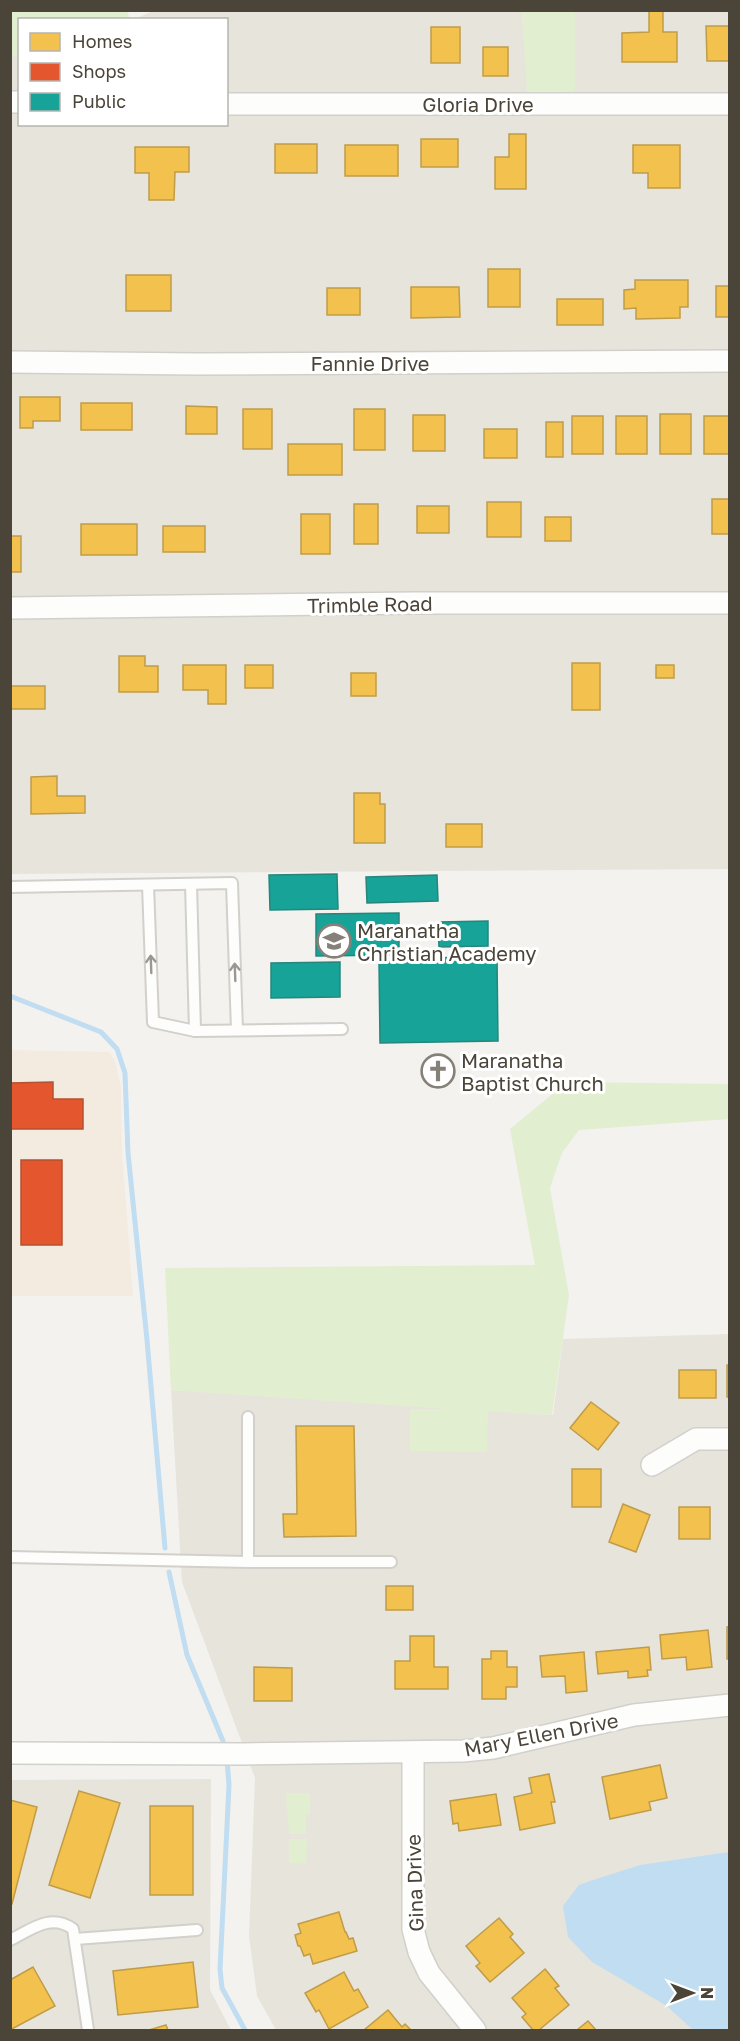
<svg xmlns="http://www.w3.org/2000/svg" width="740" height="2041" viewBox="0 0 740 2041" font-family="'Golos Text',sans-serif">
<rect width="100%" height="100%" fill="#f4f2ee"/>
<g fill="#e7e4dc">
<polygon points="155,10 522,11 528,92 575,91 575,11 729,11 729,869 11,874 11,56 19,56 20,124 226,124 226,20 135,19"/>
<polygon points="729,1334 729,2030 276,2030 257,1996 249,1936 255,1778 182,1582 171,1390 553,1415 563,1339"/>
<polygon points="211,1779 210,1990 231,2030 11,2030 10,1780"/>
</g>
<polygon fill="#f3ebdf" points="11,1050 109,1052 115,1061 121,1087 122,1151 133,1296 11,1296"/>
<g fill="#e1eecf">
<polygon points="11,10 127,11 130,19 20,20 19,56 11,56"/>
<polygon points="522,11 575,11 575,91 527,92"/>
<polygon points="567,1082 729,1084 730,1119 579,1130 562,1153 550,1188 569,1295 552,1415 488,1411 487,1452 410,1451 410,1409 449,1409 171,1390 165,1268 535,1265 510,1129"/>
<polygon points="286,1793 310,1793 310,1815 306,1815 306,1834 289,1834"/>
<polygon points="289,1839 307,1839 306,1864 289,1863"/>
</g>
<polygon fill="#c0ddf1" points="729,1852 729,2030 693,2030 667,2006 592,1962 568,1937 563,1906 579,1885 590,1881 640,1865"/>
<g fill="#f2c14e" stroke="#c09c48" stroke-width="1.5">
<polygon points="649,10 663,10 663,32 677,32 677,62 622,62 622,33 649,32"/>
<polygon points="706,26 730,26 730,61 707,61"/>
<rect x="431" y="27" width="29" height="36"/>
<rect x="483" y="47" width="25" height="29"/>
<polygon points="509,134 526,134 526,189 495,189 495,157 509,157"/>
<rect x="421" y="139" width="37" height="28"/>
<rect x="275" y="144" width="42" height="29"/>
<rect x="345" y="145" width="53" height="31"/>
<polygon points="633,145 680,145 680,188 648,188 648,173 633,173"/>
<polygon points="135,147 189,147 189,172 175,172 174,200 149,200 149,173 135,173"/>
<rect x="488" y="269" width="32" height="38"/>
<rect x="126" y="275" width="45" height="36"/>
<polygon points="635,280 688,280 688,307 680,307 680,318 636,319 636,308 624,309 624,290 635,289"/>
<rect x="716" y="286" width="14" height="31"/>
<polygon points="411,287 459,287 460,317 411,318"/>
<rect x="327" y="288" width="33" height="27"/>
<rect x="557" y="299" width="46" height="26"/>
<polygon points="20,397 60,397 60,421 33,421 33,428 20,428"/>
<rect x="81" y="403" width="51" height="27"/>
<polygon points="186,406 217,407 217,434 186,434"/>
<rect x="243" y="409" width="29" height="40"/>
<rect x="354" y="409" width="31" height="41"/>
<rect x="660" y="414" width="31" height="40"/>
<rect x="413" y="415" width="32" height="36"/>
<rect x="572" y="416" width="31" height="38"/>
<rect x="616" y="416" width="31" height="38"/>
<rect x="704" y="416" width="26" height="38"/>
<rect x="546" y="422" width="17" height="35"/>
<rect x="484" y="429" width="33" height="29"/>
<rect x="288" y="444" width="54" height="31"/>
<rect x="712" y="499" width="18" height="35"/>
<rect x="487" y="502" width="34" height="35"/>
<rect x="354" y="504" width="24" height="40"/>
<rect x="417" y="506" width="32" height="27"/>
<rect x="301" y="514" width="29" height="40"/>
<rect x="545" y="517" width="26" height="24"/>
<rect x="81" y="524" width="56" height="31"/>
<rect x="163" y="526" width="42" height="26"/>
<rect x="10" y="536" width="11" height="36"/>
<polygon points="119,656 145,656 145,666 158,666 158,692 119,692"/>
<rect x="572" y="663" width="28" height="47"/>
<polygon points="183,665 226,665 226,704 208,704 208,690 183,690"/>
<rect x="245" y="665" width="28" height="23"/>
<rect x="656" y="665" width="18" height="13"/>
<rect x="351" y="673" width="25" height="23"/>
<rect x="10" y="686" width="35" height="23"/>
<polygon points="57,776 57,796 85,796 85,813 31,814 31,777"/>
<polygon points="354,793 380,793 380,804 385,804 385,843 354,843"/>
<rect x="446" y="824" width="36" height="23"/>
<rect x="727" y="1365" width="3" height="32"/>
<rect x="679" y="1370" width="37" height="28"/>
<polygon points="591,1402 619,1423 598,1450 570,1428"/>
<polygon points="296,1426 354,1426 356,1536 284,1537 283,1514 297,1514"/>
<rect x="572" y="1469" width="29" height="38"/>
<polygon points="623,1504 650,1515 636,1552 609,1542"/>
<rect x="679" y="1507" width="31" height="32"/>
<rect x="386" y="1586" width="27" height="24"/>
<polygon points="730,1626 730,1659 727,1659 727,1627"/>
<polygon points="708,1630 712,1667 687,1670 686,1657 662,1659 660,1635"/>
<polygon points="410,1636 434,1636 434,1667 448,1667 448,1689 395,1689 395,1661 410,1661"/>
<polygon points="649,1647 651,1670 647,1670 648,1676 628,1678 628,1671 598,1674 596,1652"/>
<polygon points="491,1651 507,1651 507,1667 517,1667 517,1687 506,1687 506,1699 482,1699 482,1659 491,1659"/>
<polygon points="584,1652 587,1691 566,1693 565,1676 542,1677 540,1656"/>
<polygon points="254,1667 292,1668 292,1701 254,1701"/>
<polygon points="660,1765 667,1798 649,1802 651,1810 610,1819 602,1777"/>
<polygon points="549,1774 555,1802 551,1802 555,1823 520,1830 514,1797 532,1793 529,1778"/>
<polygon points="79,1791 120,1803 90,1898 49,1885"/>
<polygon points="496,1794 501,1825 459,1831 458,1823 453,1824 450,1801"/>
<polygon points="10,1800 37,1807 12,1904 10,1904"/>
<rect x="150" y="1806" width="43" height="89"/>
<polygon points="339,1912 345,1932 346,1932 349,1939 353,1938 357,1951 313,1964 310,1954 304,1956 300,1946 298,1946 295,1935 301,1933 298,1924"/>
<polygon points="499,1918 513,1934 510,1937 524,1953 490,1982 476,1966 480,1963 466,1946"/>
<polygon points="193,1962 198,2007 118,2015 113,1971"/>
<polygon points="33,1967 55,2006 10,2030 10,1980"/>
<polygon points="545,1969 559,1986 555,1988 569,2005 539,2030 533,2030 522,2017 526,2014 512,1998"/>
<polygon points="344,1972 354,1991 358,1989 368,2007 329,2029 319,2010 316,2012 305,1993"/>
<polygon points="388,2010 402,2027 405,2024 411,2030 364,2030"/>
<polygon points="588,2021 596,2030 577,2030"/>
<polygon points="166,2025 168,2030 149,2030"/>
</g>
<g fill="#e4572e" stroke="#b65131" stroke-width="1.5">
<polygon points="53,1082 53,1099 83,1099 83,1129 10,1129 10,1083"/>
<rect x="21" y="1160" width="41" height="85"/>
</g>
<g fill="#17a398" stroke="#27867c" stroke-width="1.5">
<polygon points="337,874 338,909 270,910 269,875"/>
<polygon points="437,875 438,901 367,903 366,877"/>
<polygon points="399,913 399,955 316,956 316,914"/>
<polygon points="488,921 488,946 439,947 438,922"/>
<polygon points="497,957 498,1041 380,1043 379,962 411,961 411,958"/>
<polygon points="340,962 340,997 271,998 271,963"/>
</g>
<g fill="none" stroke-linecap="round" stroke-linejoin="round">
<g stroke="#c0ddf1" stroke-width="5">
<polyline points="10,996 101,1032 117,1049 125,1073 128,1153 147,1340 165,1548"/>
<polyline points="169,1572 187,1655 223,1741 225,1751"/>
<polyline points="227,1760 229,1785 220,1969 222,1988 245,2030"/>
</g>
<defs>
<g id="service">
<polyline points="191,884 195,1031"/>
<polyline points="148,885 153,1022 195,1031 342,1029"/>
<polyline points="10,887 232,883 237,1030"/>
<polyline points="248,1417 248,1562"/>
<polyline points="10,1557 248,1562 391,1562"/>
<polyline points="75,1939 197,1930"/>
<path d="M10 1940C32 1929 51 1913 73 1929L88 2030"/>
</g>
<g id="minor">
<polyline points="10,102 20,102"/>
<polyline points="226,104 730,104"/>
<polyline points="10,362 198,364 730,361"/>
<polyline points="10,608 414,603 730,603"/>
<polyline points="652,1465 696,1439 730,1439"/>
<polyline points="413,1752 413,1929 419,1952 429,1973 475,2030"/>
<polyline points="10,1753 243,1754 463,1751 493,1748 634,1715 730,1705"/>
</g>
</defs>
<use href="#service" stroke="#d2d0cb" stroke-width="14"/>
<use href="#minor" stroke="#d2d0cb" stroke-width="24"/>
<use href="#service" stroke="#fdfdfc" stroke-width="10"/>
<use href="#minor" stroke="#fdfdfc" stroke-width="21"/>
</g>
<defs><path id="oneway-shaft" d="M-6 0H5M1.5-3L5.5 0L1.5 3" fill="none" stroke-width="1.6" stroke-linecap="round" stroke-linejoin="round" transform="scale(1.5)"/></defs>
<g stroke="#9b9791">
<use href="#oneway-shaft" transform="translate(151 964) rotate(-92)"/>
<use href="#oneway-shaft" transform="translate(235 972) rotate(-92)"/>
</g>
<defs>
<symbol id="school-ring" viewBox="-11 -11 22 22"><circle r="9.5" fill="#fff" stroke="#868178" stroke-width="1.5"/><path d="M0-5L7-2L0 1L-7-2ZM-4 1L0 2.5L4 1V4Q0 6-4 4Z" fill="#868178"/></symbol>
<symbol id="church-ring" viewBox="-11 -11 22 22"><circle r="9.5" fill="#fff" stroke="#868178" stroke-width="1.5"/><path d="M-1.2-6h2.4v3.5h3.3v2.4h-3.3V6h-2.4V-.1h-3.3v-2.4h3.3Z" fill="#868178"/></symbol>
</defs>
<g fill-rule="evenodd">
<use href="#school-ring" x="315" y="922" width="38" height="38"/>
<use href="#church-ring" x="419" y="1052" width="38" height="38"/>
</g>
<g text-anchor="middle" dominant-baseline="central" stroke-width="6" stroke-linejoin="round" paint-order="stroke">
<g font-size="20" fill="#4b4439" stroke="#fff">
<text x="478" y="104">Gloria Drive</text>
<text x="370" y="363">Fannie Drive</text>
<text transform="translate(370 604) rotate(-1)">Trimble Road</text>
<text transform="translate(541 1734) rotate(-11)">Mary Ellen Drive</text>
<text transform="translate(414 1883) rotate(-92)">Gina Drive</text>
</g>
<g font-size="20" fill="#4b4439" stroke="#fff" text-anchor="start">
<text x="357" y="930">Maranatha<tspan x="357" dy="23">Christian Academy</tspan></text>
<text x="461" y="1060">Maranatha<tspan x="461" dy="23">Baptist Church</tspan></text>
</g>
</g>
<rect width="740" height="2041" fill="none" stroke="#4b4439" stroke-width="24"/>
<rect x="18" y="18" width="210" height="108" fill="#ffffff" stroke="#b7b4b0" stroke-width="1.5"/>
<rect x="30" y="33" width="30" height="18" fill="#f2c14e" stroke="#b7b4b0" stroke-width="1.5"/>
<text x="72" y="48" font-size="18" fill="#4b4439">Homes</text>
<rect x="30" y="63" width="30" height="18" fill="#e4572e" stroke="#b7b4b0" stroke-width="1.5"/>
<text x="72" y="78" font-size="18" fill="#4b4439">Shops</text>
<rect x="30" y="93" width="30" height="18" fill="#17a398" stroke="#b7b4b0" stroke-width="1.5"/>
<text x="72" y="108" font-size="18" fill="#4b4439">Public</text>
<g transform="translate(692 1993) rotate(90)" stroke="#ffffff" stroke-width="4.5" paint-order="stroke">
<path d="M0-4.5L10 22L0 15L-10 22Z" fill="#4b4439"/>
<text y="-9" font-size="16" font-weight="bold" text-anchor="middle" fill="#4b4439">N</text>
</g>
</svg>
